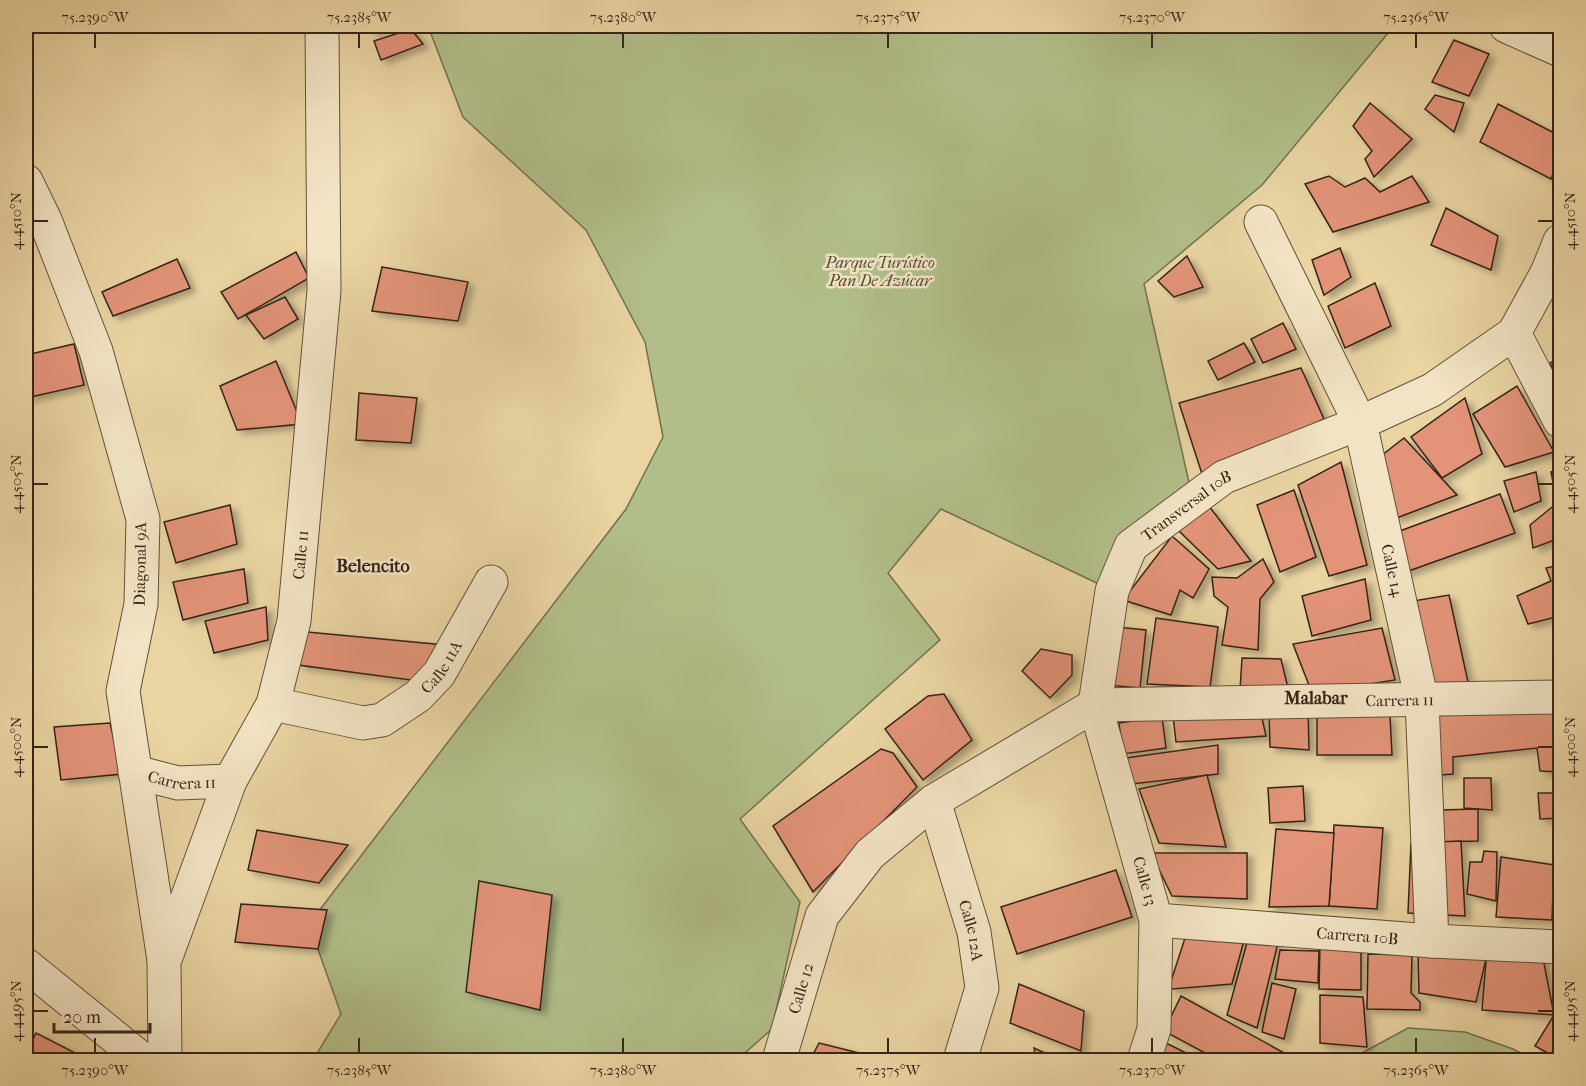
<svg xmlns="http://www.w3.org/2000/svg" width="1586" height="1086" viewBox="0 0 1586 1086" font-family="'IM FELL French Canon',serif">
<defs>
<filter id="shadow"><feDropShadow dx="6" dy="4" stdDeviation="3" flood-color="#0004"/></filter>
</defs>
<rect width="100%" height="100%" fill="#e9d4a2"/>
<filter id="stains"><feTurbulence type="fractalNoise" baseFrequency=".00333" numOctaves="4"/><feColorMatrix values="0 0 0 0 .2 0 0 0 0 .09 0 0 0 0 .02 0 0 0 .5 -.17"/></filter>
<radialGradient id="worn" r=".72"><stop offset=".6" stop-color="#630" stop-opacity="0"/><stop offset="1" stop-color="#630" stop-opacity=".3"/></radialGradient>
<g fill="#b1be89" stroke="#737150" stroke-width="1.5">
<polygon points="428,26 1394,26 1262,185 1144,284 1191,491 1101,585 941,509 888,573 940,640 740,819 800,902 772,1029 737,1060 313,1060 341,1014 309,924 626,509 663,437 645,342 586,230 463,117"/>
<polygon points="1408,1028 1465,1032 1513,1049 1534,1060 1349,1060"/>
</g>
<g fill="#e29378" stroke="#352418" stroke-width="1.5" filter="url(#shadow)">
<polygon points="370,26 400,26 372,33"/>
<polygon points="411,29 423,44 381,60 374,41"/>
<polygon points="1454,40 1489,54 1469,96 1432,82"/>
<polygon points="1435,95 1464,103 1454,132 1425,109"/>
<polygon points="1370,103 1412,139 1374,177 1365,159 1372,151 1353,126"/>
<polygon points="1498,104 1560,136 1560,158 1551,179 1480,142"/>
<polygon points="1329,176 1345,187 1365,178 1380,192 1412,176 1429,202 1333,232 1305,184"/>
<polygon points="1446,208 1498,236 1491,270 1431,245"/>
<polygon points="1340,248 1351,277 1324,295 1312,260"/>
<polygon points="296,252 309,278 238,319 221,292"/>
<polygon points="1187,256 1203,287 1174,297 1158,281"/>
<polygon points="177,259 190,288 113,316 102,292"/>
<polygon points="382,267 468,282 458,321 372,311"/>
<polygon points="1375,283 1391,326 1345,348 1328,306"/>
<polygon points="285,297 298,319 264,339 246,315"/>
<polygon points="1283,323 1296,349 1263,363 1251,339"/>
<polygon points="1244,343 1255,362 1218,380 1208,361"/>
<polygon points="74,344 84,385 26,398 26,355"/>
<polygon points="1560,357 1560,389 1550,363"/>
<polygon points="276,361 302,424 237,430 220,386"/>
<polygon points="1301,368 1324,419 1203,477 1179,403"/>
<polygon points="1517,386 1554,452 1505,467 1473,414"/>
<polygon points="359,393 417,398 411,443 356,440"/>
<polygon points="1465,398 1482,454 1442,478 1411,437"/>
<polygon points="1404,438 1457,495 1394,519 1377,459"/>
<polygon points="1341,462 1367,565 1329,576 1298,485"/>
<polygon points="1560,468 1560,538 1533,548 1530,525 1557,503 1551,472"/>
<polygon points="1536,472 1541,501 1514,512 1504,481"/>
<polygon points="1294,490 1316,557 1280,572 1257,505"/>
<polygon points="1500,494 1515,533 1403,573 1389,535"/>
<polygon points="230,505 237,544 176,563 164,522"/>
<polygon points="1209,506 1251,561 1218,569 1179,531"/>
<polygon points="1172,536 1209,569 1193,598 1180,590 1171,615 1123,600"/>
<polygon points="1263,559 1274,582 1260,599 1258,650 1222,645 1228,607 1214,596 1212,577 1237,578"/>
<polygon points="1560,565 1560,616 1528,624 1517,596 1551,581 1546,568"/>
<polygon points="244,569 248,603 183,620 173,582"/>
<polygon points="1365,579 1371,620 1312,636 1302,596"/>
<polygon points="1449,595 1468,682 1415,690 1395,604"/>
<polygon points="266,607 268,640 214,653 205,621"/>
<polygon points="1156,618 1218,627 1210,687 1147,684"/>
<polygon points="1116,627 1146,630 1140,688 1108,685"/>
<polygon points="1382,628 1395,680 1312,693 1293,644"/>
<polygon points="307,632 445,645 426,682 298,665"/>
<polygon points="1041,649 1072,655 1072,675 1050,698 1022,671"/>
<polygon points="1242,658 1281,659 1288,688 1240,690"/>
<polygon points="944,694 972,740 923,780 885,729 928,696"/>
<polygon points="1560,707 1560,772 1540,771 1537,748 1453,757 1453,774 1415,777 1418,709"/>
<polygon points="1308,708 1309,750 1270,747 1269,711"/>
<polygon points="1260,709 1266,736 1176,742 1173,716"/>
<polygon points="1317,709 1390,716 1392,755 1317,755"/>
<polygon points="1162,717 1166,748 1123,754 1119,723"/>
<polygon points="110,723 122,774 61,780 54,727"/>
<polygon points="1218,745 1218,774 1132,784 1126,758"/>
<polygon points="881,749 893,753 917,787 813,892 773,826"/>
<polygon points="1207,775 1226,847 1159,843 1139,789"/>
<polygon points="1464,778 1491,778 1492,810 1464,808"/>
<polygon points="1303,786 1305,821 1270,823 1268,788"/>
<polygon points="1538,793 1560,793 1560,818 1540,819"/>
<polygon points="1478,809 1478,841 1439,842 1439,810"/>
<polygon points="1334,825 1383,828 1377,909 1329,906"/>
<polygon points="1276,829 1334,833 1329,906 1269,907"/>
<polygon points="257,830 348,845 319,883 248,870"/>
<polygon points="1461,841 1465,916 1408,913 1411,843"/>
<polygon points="1484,851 1497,852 1496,901 1467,894 1470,862 1482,862"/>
<polygon points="1151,853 1247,853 1247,899 1172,896"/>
<polygon points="1501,857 1554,865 1552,920 1496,917"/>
<polygon points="1116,870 1132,917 1017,954 1001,907"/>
<polygon points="479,881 552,895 540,1010 466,992"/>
<polygon points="241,904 327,910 318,949 235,942"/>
<polygon points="1186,935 1245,937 1232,984 1172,989 1160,974 1172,978"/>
<polygon points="1248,939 1278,943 1257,1028 1227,1015"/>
<polygon points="1320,944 1361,945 1361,990 1319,989"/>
<polygon points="1487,949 1542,953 1554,1015 1482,1010"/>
<polygon points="1280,950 1319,951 1318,983 1275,979"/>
<polygon points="1418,953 1486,959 1476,1002 1419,993"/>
<polygon points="1368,954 1412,955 1411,993 1420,1002 1420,1010 1367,1009"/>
<polygon points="1560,968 1560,1005 1557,1004"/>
<polygon points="1272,983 1296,989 1284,1039 1262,1032"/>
<polygon points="1019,984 1084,1011 1081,1051 1010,1023"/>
<polygon points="1320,995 1363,997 1367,1047 1320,1043"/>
<polygon points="1181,996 1295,1059 1218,1060 1164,1031"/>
<polygon points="1554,1015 1560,1018 1560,1060 1535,1046"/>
<polygon points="36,1033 85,1058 84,1060 26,1060 26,1054"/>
<polygon points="819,1043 887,1060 810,1060"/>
<polygon points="1166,1043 1200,1060 1160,1060"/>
<polygon points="1034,1048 1060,1060 1036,1060"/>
</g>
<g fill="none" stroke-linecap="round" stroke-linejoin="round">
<defs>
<g id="minor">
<polyline points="1506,26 1560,50"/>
<polyline points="26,181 45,220 96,351 143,519 141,604 123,691 164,960"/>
<path id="s1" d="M1261 222 1360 423 1422 701 1432 941"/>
<polyline points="1514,333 1560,421"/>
<path id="s2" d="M273 704 363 723 382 720 418 696 439 674 491 582"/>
<path id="s3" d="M135 772 178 783 230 781"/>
<path id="s4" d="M934 801 974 932 982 988 960 1060"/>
<path id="s5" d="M1156 920 1432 941 1560 947"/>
<polyline points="26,965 143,1060"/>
<path id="s6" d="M165 1060 164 962 230 781 273 704 294 621 324 291 322 26"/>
<path id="s7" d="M779 1060 822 916 870 854 934 801 1095 705 1560 697"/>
</g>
<g id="tertiary">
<path id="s8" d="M1144 1060 1154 1029 1156 920 1095 705 1112 591 1131 546 1224 477 1360 423 1432 390 1514 333 1547 273 1560 241"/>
</g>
</defs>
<use href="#minor" stroke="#62503a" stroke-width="35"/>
<use href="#tertiary" stroke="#62503a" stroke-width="35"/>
<use href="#minor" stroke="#f1e3c3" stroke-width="33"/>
<use href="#tertiary" stroke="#f1e3c3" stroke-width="33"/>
</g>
<path fill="none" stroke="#352418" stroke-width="2" d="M95 33V48M359 33V48M623 33V48M888 33V48M1152 33V48M1416 33V48M33 221H48M1538 221H1553M33 484H48M1538 484H1553M33 747H48M1538 747H1553M33 1011H48M1538 1011H1553M95 1038V1053M359 1038V1053M623 1038V1053M888 1038V1053M1152 1038V1053M1416 1038V1053"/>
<g text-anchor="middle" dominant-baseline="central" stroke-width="5" stroke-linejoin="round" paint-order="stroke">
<g font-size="16" font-style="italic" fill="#544a34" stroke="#f1e3c3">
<text x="880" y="262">Parque Turístico<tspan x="880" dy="18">Pan De Azúcar</tspan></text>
</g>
<g font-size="16" fill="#352418" stroke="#f1e3c3">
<text stroke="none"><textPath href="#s8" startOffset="598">Transversal 10B</textPath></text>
<text stroke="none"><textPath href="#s6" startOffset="531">Calle 11</textPath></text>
<text transform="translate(140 564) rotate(-89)">Diagonal 9A</text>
<text stroke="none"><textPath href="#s1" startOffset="375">Calle 14</textPath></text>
<text stroke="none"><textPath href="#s2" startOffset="192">Calle 11A</textPath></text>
<text stroke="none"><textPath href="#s7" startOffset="804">Carrera 11</textPath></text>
<text stroke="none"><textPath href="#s3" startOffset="48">Carrera 11</textPath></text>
<text transform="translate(1145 881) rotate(74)">Calle 13</text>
<text stroke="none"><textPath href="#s4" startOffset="135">Calle 12A</textPath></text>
<text stroke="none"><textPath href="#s5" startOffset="202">Carrera 10B</textPath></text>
<text stroke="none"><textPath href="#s7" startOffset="75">Calle 12</textPath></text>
</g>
<g font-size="18" font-weight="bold" fill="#352418" stroke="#f1e3c3">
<text x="373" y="566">Belencito</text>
<text x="1316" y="698">Malabar</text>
</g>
</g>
<rect width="1586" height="1086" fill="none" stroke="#e9d4a2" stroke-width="66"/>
<path d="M54 1023v9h96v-9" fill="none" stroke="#352418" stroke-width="3"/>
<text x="63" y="1023" font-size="18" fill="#352418" stroke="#f1e3c3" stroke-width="4.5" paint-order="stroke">20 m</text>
<rect x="33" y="33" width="1520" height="1020" fill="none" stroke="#352418" stroke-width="2"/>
<g font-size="15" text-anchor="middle" fill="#352418">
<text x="95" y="22">75.2390°W</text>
<text x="359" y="22">75.2385°W</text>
<text x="623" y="22">75.2380°W</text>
<text x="888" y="22">75.2375°W</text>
<text x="1152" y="22">75.2370°W</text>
<text x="1416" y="22">75.2365°W</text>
<text transform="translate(16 221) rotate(-90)" y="5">4.4510°N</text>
<text transform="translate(1570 221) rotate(-90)" y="5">4.4510°N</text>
<text transform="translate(16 484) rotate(-90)" y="5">4.4505°N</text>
<text transform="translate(1570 484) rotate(-90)" y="5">4.4505°N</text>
<text transform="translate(16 747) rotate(-90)" y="5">4.4500°N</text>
<text transform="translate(1570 747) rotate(-90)" y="5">4.4500°N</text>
<text transform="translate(16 1011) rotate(-90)" y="5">4.4495°N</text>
<text transform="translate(1570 1011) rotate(-90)" y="5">4.4495°N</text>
<text x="95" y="1075">75.2390°W</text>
<text x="359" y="1075">75.2385°W</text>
<text x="623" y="1075">75.2380°W</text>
<text x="888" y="1075">75.2375°W</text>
<text x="1152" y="1075">75.2370°W</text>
<text x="1416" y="1075">75.2365°W</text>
</g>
<rect width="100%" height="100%" filter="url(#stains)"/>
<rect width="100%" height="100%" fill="url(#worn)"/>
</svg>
